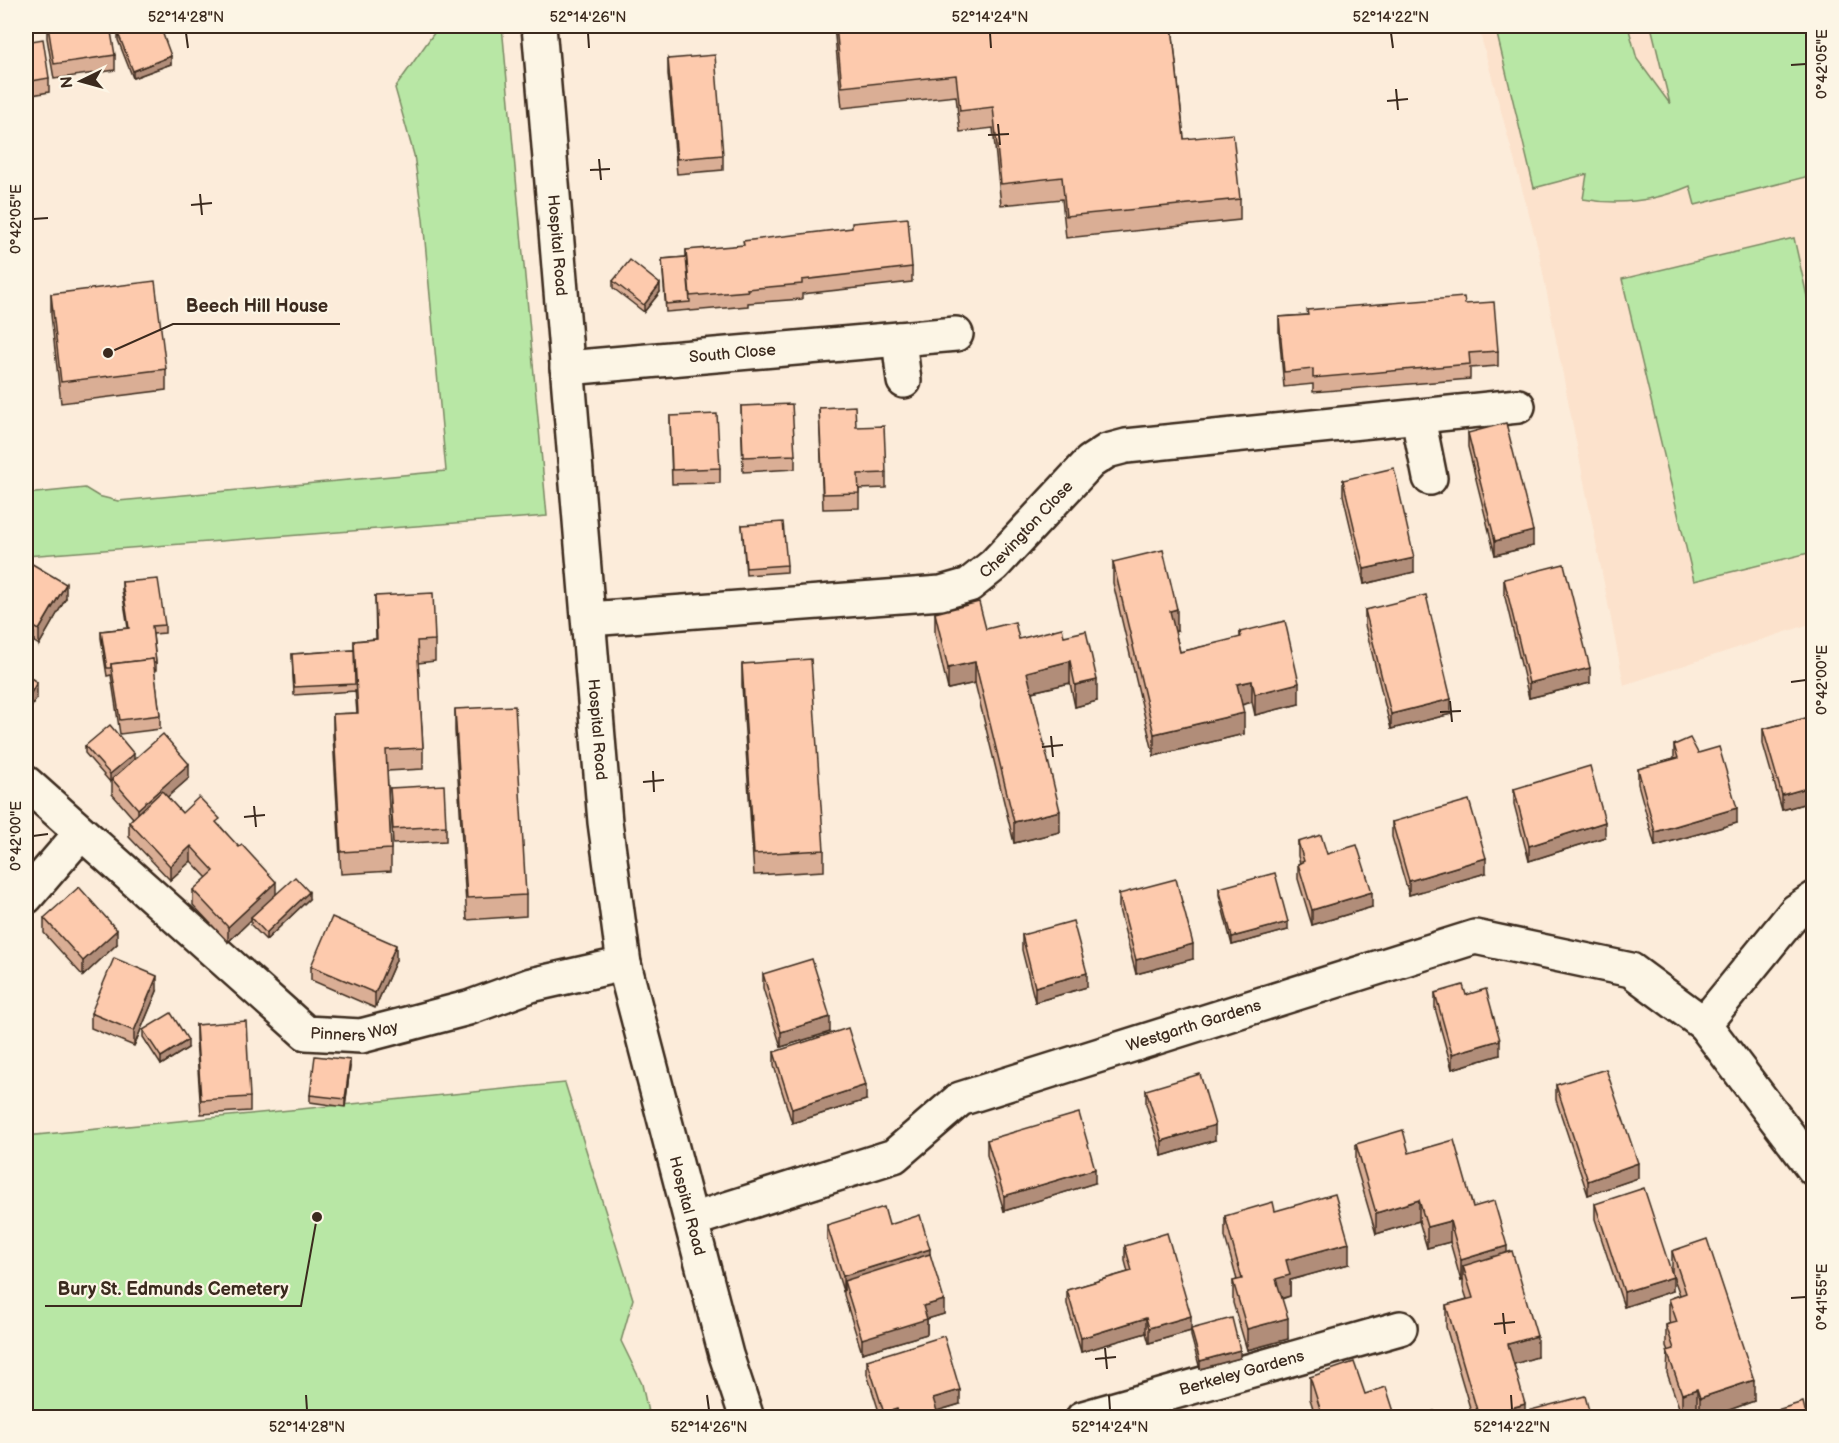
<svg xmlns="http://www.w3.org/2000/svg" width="1839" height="1443" viewBox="0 0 1839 1443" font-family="'Balsamiq Sans',sans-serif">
<rect width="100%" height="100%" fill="#fcecda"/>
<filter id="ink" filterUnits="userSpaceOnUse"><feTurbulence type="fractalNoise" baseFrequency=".0167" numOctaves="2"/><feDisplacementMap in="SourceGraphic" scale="12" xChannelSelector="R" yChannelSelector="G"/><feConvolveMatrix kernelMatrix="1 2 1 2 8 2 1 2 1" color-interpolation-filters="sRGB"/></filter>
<g filter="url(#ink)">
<polygon fill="#fce2cc" points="1478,26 1813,26 1813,623 1624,685 1538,248"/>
<g fill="#b8e7a5" stroke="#7a8862" stroke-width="1.5">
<polygon points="439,26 502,26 547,516 26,556 26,494 85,488 98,496 118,501 446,471 423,219 414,155 395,88"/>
<path d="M1495 26H1628L1637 59 1670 104 1651 26H1813V175L1695 205 1690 186C1655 201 1620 206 1583 199L1587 174 1534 188Z"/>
<polygon points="1794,238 1813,323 1813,552 1694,581 1622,279"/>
<polygon points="565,1083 633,1299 621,1341 642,1384 649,1417 26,1418 26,1136"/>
</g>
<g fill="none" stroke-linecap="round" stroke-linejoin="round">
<defs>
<g id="street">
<polyline points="899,339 904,381"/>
<path id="s1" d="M567 368 956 334"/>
<polyline points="1418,418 1430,478"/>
<path id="s2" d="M589 619 941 593 969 585 994 565 1090 462 1107 451 1126 446 1518 406"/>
<path id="s3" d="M26 783 306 1033 361 1036 468 1008 531 985 624 964"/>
<polyline points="26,897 81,833"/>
<polyline points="1814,899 1796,911 1704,1024 1814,1169"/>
<path id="s4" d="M692 1220 894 1156 960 1099 1475 937 1631 970 1704 1024"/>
<path id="s5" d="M1083 1418 1400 1328"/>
</g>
<g id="secondary">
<path id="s6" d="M539 26 605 822 624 964 726 1355 747 1418"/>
</g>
</defs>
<use href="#street" stroke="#3b2a1e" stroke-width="38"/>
<use href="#secondary" stroke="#3b2a1e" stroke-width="38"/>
<use href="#street" stroke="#fcf5e5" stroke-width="33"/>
<use href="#secondary" stroke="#fcf5e5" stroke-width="33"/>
</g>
<g fill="#daae95" stroke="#3b2a1e" stroke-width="1.5">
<polygon points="47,26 115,55 115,70 54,79 47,38"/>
<polygon points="663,26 710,26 710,29 664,33"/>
<polygon points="834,26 1172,26 1184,139 1240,199 1240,220 1066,238 1062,199 1001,205 993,128 960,132 956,96 842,108"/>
<polygon points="161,29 171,64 133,78 118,40 118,33"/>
<polygon points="26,42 49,78 49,92 26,96"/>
<polygon points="668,59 723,155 723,170 677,174 668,74"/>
<polygon points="686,250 912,267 912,282 802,294 802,299 748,303 748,306 690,311 690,310 666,312 662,259 686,257"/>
<polygon points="613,281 660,292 644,312 613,288"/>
<polygon points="51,294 166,369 166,390 61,403 51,315"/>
<polygon points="1465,304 1498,351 1498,366 1470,368 1470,379 1313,392 1313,384 1284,387 1279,332 1279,317"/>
<polygon points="741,406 795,455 795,469 743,472"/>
<polygon points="819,408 856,427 886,473 886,488 859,489 859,508 823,509"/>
<polygon points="670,416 720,468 720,483 672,484"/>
<polygon points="1468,433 1533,546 1495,555 1468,447"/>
<polygon points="1343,480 1414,572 1364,584 1343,495"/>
<polygon points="742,525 787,565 787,572 746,575"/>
<polygon points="1113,562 1177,631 1175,631 1180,652 1240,638 1240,632 1299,704 1255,715 1252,702 1242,705 1244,734 1154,756 1113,583"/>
<polygon points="26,569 66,598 39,645 33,641 26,655"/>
<polygon points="1504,579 1590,683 1529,698 1504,593"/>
<polygon points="122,582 165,625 165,633 153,634 156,663 156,670 154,670 160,715 160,729 120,734 111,675 107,676 101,638 101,631 128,628 122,590"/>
<polygon points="375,596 435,640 435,661 418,663 423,748 423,769 387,771 391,849 391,871 341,874 333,736 333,714 357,713 355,689 355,691 294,695 292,654 354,650 354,641 376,639"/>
<polygon points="1365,610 1451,714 1391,729 1365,625"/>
<polygon points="935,613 1019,639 1064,636 1097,701 1075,707 1070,683 1032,692 1060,832 1014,843 975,683 948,689 935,634"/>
<polygon points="742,664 824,850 824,871 754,875 742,685"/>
<polygon points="455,709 526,895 526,916 467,920 455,731"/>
<polygon points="1814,716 1814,801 1782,810 1763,744 1763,729"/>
<polygon points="1674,745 1698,753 1737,823 1655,846 1638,784 1638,769 1674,759"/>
<polygon points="85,746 134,760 189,778 167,797 182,813 220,826 276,894 309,899 266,940 251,925 251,920 228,942 193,905 193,890 207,878 191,861 170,880 129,837 129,822 133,818 112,794 112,780 110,782 85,753"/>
<polygon points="390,788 446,826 446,841 393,844"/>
<polygon points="1514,789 1605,837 1529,861 1514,804"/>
<polygon points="1392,822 1486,873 1409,895 1392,837"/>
<polygon points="1298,842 1327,854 1372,907 1312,925 1298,879 1298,864 1300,863 1298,856"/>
<polygon points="1219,888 1288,930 1232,945 1219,895"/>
<polygon points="1119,894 1193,959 1136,974 1119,909"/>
<polygon points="44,918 117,944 83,976 44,933"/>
<polygon points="1022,935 1087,987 1035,1002 1022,950"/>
<polygon points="396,960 375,1008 311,980 311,966"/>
<polygon points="763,974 830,1032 781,1047 763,988"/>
<polygon points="157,991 134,1046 91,1028 91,1013"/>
<polygon points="1435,993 1466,995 1500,1055 1452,1069 1435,1008"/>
<polygon points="196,1025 250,1097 250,1111 201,1114 196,1039"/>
<polygon points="143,1030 188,1048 161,1065 143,1037"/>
<polygon points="774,1052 866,1100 792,1123 774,1066"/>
<polygon points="350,1067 345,1107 310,1102 310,1095"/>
<polygon points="1556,1085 1638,1178 1588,1195 1556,1100"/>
<polygon points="1146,1090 1215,1140 1162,1156 1146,1104"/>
<polygon points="987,1140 1095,1183 1004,1211 987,1155"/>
<polygon points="1356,1144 1409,1153 1473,1207 1507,1253 1537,1357 1514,1364 1525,1412 1591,1418 1473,1418 1446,1327 1446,1305 1467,1299 1463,1287 1463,1280 1461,1281 1450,1242 1427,1248 1419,1221 1376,1234 1356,1166"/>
<polygon points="1595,1204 1673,1291 1624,1307 1595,1219"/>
<polygon points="1275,1211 1349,1264 1290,1280 1290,1296 1282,1299 1288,1339 1247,1350 1233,1303 1233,1281 1237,1280 1225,1237 1225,1216"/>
<polygon points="827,1225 889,1225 930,1255 944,1314 927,1319 927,1334 862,1353 844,1295 844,1290 843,1291 827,1240"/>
<polygon points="1125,1246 1191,1329 1240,1358 1200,1369 1191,1336 1191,1331 1149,1343 1146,1333 1081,1352 1067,1304 1067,1290 1128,1272 1125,1261"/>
<polygon points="1672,1251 1754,1401 1707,1418 1700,1418 1697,1411 1682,1416 1667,1373 1668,1351 1666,1346 1666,1325 1670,1323 1669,1320 1669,1299 1680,1295 1672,1273"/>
<polygon points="867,1360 960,1404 937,1411 939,1418 881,1418 867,1374"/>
<polygon points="1310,1377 1365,1394 1396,1418 1316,1418 1310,1399"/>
</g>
<g fill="#b18d79" stroke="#3b2a1e" stroke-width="1.5">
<polygon points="156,26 170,26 156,31"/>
<polygon points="171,56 171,64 133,78 133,71"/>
<polygon points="660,284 660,292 644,312 644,305"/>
<polygon points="1533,531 1533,546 1495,555 1495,541"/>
<polygon points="1414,558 1414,572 1364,584 1364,569"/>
<polygon points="66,584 66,598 39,645 39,630"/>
<polygon points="1177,609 1177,631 1170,632 1170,611"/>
<polygon points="34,634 34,641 26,655 26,647"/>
<polygon points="1070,661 1070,683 1027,693 1027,672"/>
<polygon points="975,662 975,683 948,689 948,668"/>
<polygon points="1590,668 1590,683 1529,698 1529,683"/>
<polygon points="1097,680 1097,701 1075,707 1075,685"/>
<polygon points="1252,681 1252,702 1237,706 1237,684"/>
<polygon points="37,682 37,697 26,717 26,702"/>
<polygon points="1299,683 1299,704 1255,715 1255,694"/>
<polygon points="1451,699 1451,714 1391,729 1391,714"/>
<polygon points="1244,713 1244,734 1154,756 1154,734"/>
<polygon points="134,754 134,761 110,782 110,774"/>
<polygon points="189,764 189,778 138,823 138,809"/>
<polygon points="1814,786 1814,801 1782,810 1782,795"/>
<polygon points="1737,808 1737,823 1655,846 1655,832"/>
<polygon points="1060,811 1060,832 1014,843 1014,822"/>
<polygon points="1605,822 1605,837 1529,861 1529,846"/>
<polygon points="191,846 191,861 170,880 170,866"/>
<polygon points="1486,858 1486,873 1409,895 1409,881"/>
<polygon points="276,882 276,897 251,917 251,920 228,942 228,927"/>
<polygon points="309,892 309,899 266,940 266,933"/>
<polygon points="1372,892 1372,907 1312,925 1312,910"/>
<polygon points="1288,922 1288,930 1232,945 1232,937"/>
<polygon points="117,930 117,944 83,976 83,961"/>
<polygon points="1193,944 1193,959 1136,974 1136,960"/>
<polygon points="396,945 396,960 375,1008 375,993"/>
<polygon points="1087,973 1087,987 1035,1002 1035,987"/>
<polygon points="157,976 157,991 134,1046 134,1031"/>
<polygon points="28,1013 28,1020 26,1030 26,1022"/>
<polygon points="830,1017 830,1032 781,1047 781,1032"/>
<polygon points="188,1040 188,1048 161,1065 161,1057"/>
<polygon points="1500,1040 1500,1055 1452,1069 1452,1054"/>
<polygon points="350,1060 350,1067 345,1107 345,1099"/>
<polygon points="866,1085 866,1100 792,1123 792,1109"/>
<polygon points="1215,1125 1215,1140 1162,1156 1162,1141"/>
<polygon points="1638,1163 1638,1178 1588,1195 1588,1181"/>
<polygon points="1095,1169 1095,1183 1004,1211 1004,1196"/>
<polygon points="1419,1200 1419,1221 1376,1234 1376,1213"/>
<polygon points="1450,1221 1450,1242 1427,1248 1427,1227"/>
<polygon points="1349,1243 1349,1264 1290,1280 1290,1296 1276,1300 1276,1279 1286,1260"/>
<polygon points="1507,1246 1507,1268 1463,1266 1463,1280 1461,1281 1461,1260"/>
<polygon points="930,1249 930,1264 844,1281 844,1290 843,1291 843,1276"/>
<polygon points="1673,1277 1673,1291 1624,1307 1624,1292"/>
<polygon points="944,1300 944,1314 927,1319 927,1334 862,1353 862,1339 923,1306"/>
<polygon points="1191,1316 1191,1331 1149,1343 1149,1328"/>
<polygon points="1146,1318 1146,1333 1081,1352 1081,1338"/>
<polygon points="1288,1318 1288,1339 1247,1350 1247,1329"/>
<polygon points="1537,1336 1537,1357 1508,1366 1508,1344"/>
<polygon points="1240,1350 1240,1358 1200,1369 1200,1361"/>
<polygon points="1754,1380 1754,1401 1707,1418 1700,1418 1700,1398"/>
<polygon points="1697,1389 1697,1411 1682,1416 1682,1394"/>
<polygon points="960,1390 960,1404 933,1412 933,1398"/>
<polygon points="1525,1404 1525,1418 1523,1412 1523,1418 1479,1418"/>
<polygon points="897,1409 897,1418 884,1418 884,1413"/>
</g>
<g fill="#fdcaad" stroke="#3b2a1e" stroke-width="1.5">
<polygon points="48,26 110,26 115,55 54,64"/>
<polygon points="138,26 160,26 171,56 133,71 118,33"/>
<polygon points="836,26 1172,26 1184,139 1233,134 1240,199 1066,216 1062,177 1001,184 993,107 960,111 956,75 842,87"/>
<polygon points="43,39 49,78 26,82 26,42"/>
<polygon points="715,55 723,155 677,159 668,59"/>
<polygon points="908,218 912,267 802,280 802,284 747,289 748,291 690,296 686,250 744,245 743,241 852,228 852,223"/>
<polygon points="686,257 690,302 666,304 662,259"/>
<polygon points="630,260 660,284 644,305 613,281"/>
<polygon points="155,281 166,369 61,382 51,294"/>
<polygon points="1464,297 1465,304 1494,302 1498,351 1469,353 1470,364 1313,378 1313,369 1284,372 1279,317 1308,315 1307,310"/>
<polygon points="792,404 795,455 743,457 741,406"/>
<polygon points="855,406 856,427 884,426 886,473 858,474 859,493 823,494 819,408"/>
<polygon points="717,414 720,468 672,470 670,416"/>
<polygon points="1506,423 1533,531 1495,541 1468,433"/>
<polygon points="1394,468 1414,558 1364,569 1343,480"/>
<polygon points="783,522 787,565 746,568 742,525"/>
<polygon points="1163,550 1177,609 1170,611 1180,652 1241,637 1240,632 1285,621 1299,683 1255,694 1252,681 1237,684 1244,713 1154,734 1113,562"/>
<polygon points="29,562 66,584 39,630 26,622 26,569"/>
<polygon points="1564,564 1590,668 1529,683 1504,579"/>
<polygon points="158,579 165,625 152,626 156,663 153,663 153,659 111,664 111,668 107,668 101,631 129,628 122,582"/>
<polygon points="433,593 435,640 417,641 423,748 386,750 391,849 341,852 333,714 358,713 354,641 377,639 375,596"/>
<polygon points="1426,595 1451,699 1391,714 1365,610"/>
<polygon points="979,602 986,629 1015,622 1019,639 1062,628 1064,636 1086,631 1097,680 1075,685 1070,661 1027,672 1060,811 1014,822 975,662 948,668 935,613"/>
<polygon points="26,629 34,634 26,647"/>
<polygon points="354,650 355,684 294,687 292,654"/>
<polygon points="153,659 160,715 120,720 111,664"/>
<polygon points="811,659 824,850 754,854 742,664"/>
<polygon points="26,675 37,682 26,702"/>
<polygon points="515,706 526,895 467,898 455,709"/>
<polygon points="1814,716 1814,786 1782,795 1763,729"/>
<polygon points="110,725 134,754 110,774 85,746"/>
<polygon points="163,734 189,764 138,809 112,779"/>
<polygon points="1690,738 1698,753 1719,747 1737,808 1655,832 1638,769 1678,758 1674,745"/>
<polygon points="1590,766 1605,822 1529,846 1514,789"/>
<polygon points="444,785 446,826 393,829 390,788"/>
<polygon points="162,791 182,813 199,797 220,819 216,822 239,847 242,845 276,882 228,927 193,890 214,871 191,846 170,866 129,822"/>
<polygon points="1469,800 1486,858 1409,881 1392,822"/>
<polygon points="1321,835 1327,854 1357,845 1372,892 1312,910 1298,864 1304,861 1298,842"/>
<polygon points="1275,873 1288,922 1232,937 1219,888"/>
<polygon points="295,877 309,892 266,933 251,917"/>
<polygon points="1176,879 1193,944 1136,960 1119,894"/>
<polygon points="79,887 117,930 83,961 44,918"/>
<polygon points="332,917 396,945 375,993 311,966"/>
<polygon points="1073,921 1087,973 1035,987 1022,935"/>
<polygon points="114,958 157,976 134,1031 91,1013"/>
<polygon points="812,959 830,1017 781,1032 763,974"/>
<polygon points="1463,985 1466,995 1486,989 1500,1040 1452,1054 1435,993"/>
<polygon points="26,1012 28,1013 26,1022"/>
<polygon points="171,1013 188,1040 161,1057 143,1030"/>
<polygon points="246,1021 250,1097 201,1100 196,1025"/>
<polygon points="848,1028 866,1085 792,1109 774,1052"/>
<polygon points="315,1056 350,1060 345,1099 310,1095"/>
<polygon points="1606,1069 1638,1163 1588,1181 1556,1085"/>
<polygon points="1200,1074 1215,1125 1162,1141 1146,1090"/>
<polygon points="1079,1113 1095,1169 1004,1196 987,1140"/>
<polygon points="1403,1130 1409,1153 1454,1140 1473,1207 1494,1201 1507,1246 1461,1260 1450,1221 1427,1227 1419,1200 1376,1213 1356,1144"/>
<polygon points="1644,1188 1673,1277 1624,1292 1595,1204"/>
<polygon points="1335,1194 1349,1243 1286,1260 1290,1275 1276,1279 1288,1318 1247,1329 1233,1281 1242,1279 1225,1216 1273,1202 1275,1211"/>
<polygon points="884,1207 889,1225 920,1215 930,1249 843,1276 827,1225"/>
<polygon points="1167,1233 1191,1316 1149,1328 1146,1318 1081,1338 1067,1290 1132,1271 1125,1246"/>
<polygon points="1707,1239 1754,1380 1700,1398 1697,1389 1682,1394 1667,1351 1674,1349 1666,1325 1677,1322 1669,1299 1686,1293 1672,1251"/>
<polygon points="1512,1251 1537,1336 1508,1344 1525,1404 1479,1417 1446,1305 1473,1298 1463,1266"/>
<polygon points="930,1254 944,1300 923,1306 927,1319 862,1339 844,1281"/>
<polygon points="1232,1318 1240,1350 1200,1361 1191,1329"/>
<polygon points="944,1336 960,1390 933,1398 939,1418 900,1418 897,1409 884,1413 867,1360"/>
<polygon points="1354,1362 1365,1394 1386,1387 1396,1418 1323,1418 1310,1377"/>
<polygon points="1585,1396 1591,1418 1524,1418 1523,1412"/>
<polygon points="1803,1402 1807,1418 1751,1418"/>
<polygon points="1434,1411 1436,1418 1414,1418"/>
</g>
</g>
<path fill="none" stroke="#3b2a1e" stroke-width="2" d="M186 33 188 48M588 33 589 48M990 33 991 48M1391 33 1393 48M1791 65 1806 64M1396 89 1398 110M1387 101 1408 99M998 124 1000 145M988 135 1009 134M599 159 601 180M590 170 610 169M200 194 202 215M191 205 212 203M33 219 48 218M1791 682 1806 680M1450 701 1452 722M1440 712 1461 711M1051 736 1053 757M1042 747 1063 745M653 771 654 792M643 782 664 780M254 806 256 827M244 817 265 815M33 836 48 834M1791 1298 1806 1297M1503 1313 1505 1334M1494 1324 1515 1322M1105 1348 1107 1369M1095 1359 1116 1357M306 1395 307 1410M707 1395 709 1410M1109 1395 1110 1410M1511 1395 1512 1410"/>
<g text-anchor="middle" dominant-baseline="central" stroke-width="4.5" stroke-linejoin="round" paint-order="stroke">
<g font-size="16" fill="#3b2a1e" stroke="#fcf5e5">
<text stroke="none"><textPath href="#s6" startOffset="220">Hospital Road</textPath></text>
<text stroke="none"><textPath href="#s1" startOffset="166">South Close</textPath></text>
<text stroke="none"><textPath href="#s2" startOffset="462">Chevington Close</textPath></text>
<text stroke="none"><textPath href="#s6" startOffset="706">Hospital Road</textPath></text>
<text stroke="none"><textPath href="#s4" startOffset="544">Westgarth Gardens</textPath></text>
<text stroke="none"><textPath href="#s3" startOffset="424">Pinners Way</textPath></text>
<text stroke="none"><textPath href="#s6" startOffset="1192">Hospital Road</textPath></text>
<text stroke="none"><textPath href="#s5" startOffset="165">Berkeley Gardens</textPath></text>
</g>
</g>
<path fill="none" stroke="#3b2a1e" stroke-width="2" d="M108 353L173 324H340M317 1217L301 1306H45"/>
<g fill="#3b2a1e" stroke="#fcf5e5" stroke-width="2">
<circle cx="108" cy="353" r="6"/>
<circle cx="317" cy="1217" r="6"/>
</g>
<g font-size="18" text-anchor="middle" font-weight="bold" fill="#3b2a1e" stroke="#fcf5e5" stroke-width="4.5" stroke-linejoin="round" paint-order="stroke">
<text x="257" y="312">Beech Hill House</text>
<text x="173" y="1295">Bury St. Edmunds Cemetery</text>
</g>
<rect width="1839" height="1443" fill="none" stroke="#fcf5e5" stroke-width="66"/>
<g transform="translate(81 81) rotate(265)" stroke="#fcf5e5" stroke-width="4.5" paint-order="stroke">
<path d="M0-4.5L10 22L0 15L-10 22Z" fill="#3b2a1e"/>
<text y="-9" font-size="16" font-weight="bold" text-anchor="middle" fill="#3b2a1e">N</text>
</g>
<rect x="33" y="33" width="1773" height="1377" fill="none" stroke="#3b2a1e" stroke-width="2"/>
<g font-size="15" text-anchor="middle" fill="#3b2a1e">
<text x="186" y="22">52°14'28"N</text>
<text x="588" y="22">52°14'26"N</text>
<text x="990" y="22">52°14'24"N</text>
<text x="1391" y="22">52°14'22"N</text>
<text transform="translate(1822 64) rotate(-90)" y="5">0°42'05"E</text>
<text transform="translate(16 219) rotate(-90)" y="5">0°42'05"E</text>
<text transform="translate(1822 680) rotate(-90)" y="5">0°42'00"E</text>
<text transform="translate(16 836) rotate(-90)" y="5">0°42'00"E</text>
<text transform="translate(1822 1297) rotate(-90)" y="5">0°41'55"E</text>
<text x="307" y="1432">52°14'28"N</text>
<text x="709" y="1432">52°14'26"N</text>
<text x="1110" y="1432">52°14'24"N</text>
<text x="1512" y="1432">52°14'22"N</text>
</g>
</svg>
